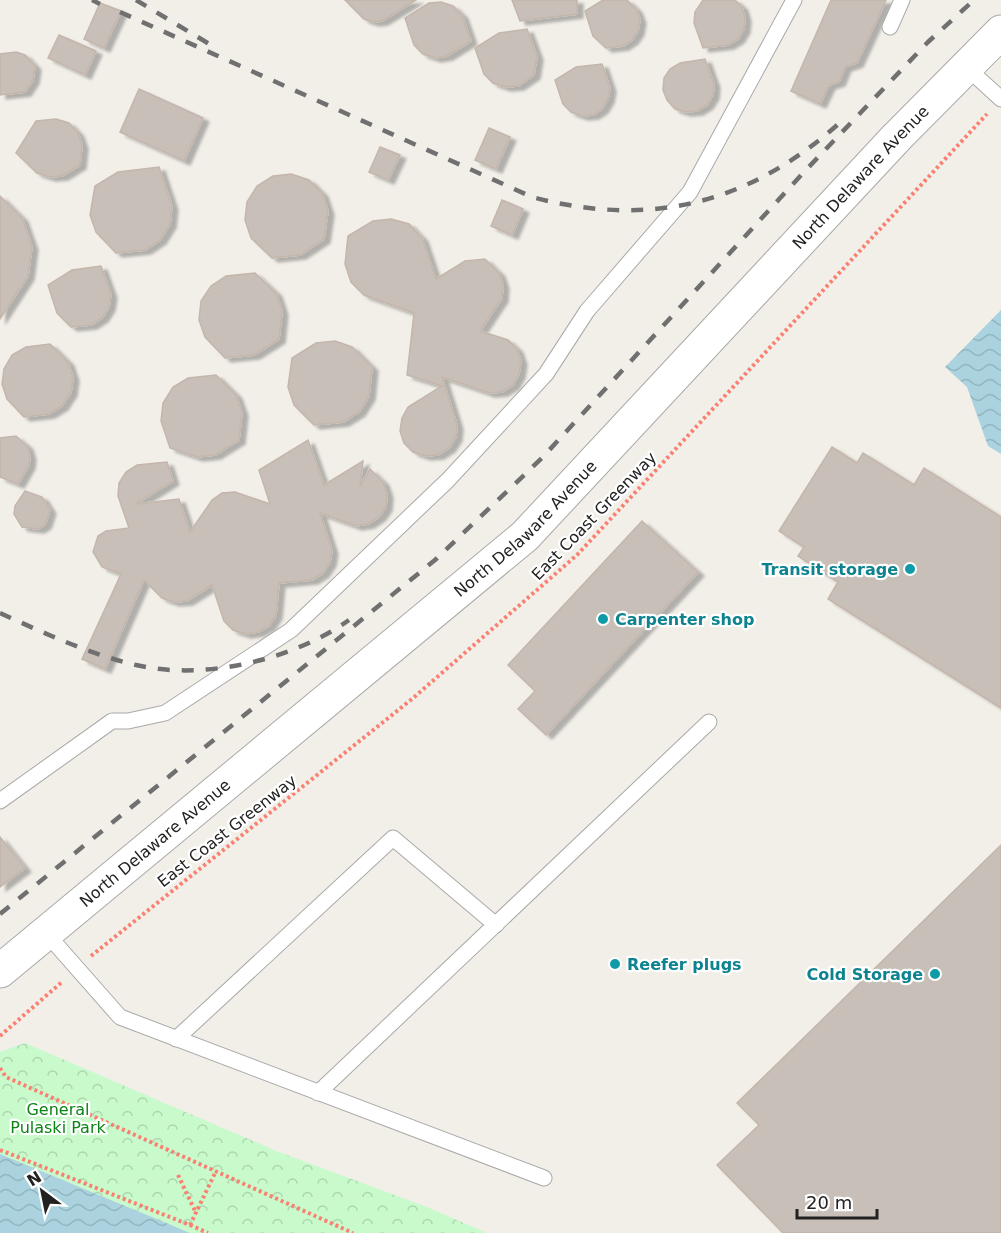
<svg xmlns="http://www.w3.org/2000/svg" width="1001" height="1233" viewBox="0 0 1001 1233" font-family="'DejaVu Sans',sans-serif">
<defs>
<pattern id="park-crowns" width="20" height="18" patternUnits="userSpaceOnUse" patternTransform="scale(1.5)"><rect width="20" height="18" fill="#c8facc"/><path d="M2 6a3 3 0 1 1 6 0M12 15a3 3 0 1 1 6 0" fill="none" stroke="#acd6af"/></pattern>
<pattern id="water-waves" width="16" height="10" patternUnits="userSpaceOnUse" patternTransform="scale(1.5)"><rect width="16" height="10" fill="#aad3df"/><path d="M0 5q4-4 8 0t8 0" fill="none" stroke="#92b5bf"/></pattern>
<filter id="shadow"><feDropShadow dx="6" dy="4" stdDeviation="1.5" flood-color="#0004"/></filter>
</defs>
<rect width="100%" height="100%" fill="#f2efe9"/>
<polygon fill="url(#park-crowns)" points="25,1043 279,1152 427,1207 487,1233 190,1233 0,1154 0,1052"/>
<g fill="url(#water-waves)">
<polygon points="1001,310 1001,454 988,446 967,387 945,367"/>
<polygon points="0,1154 176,1227 190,1233 0,1233"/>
</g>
<g fill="#c7bfb8" stroke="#c4b6ab" stroke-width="1.5" filter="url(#shadow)">
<polygon points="345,0 416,0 382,21 373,22 364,19"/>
<polygon points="512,0 577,0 577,14 520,21"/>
<polygon points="603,0 627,0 636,9 640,19 638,31 632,40 623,46 606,48 593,36 585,11"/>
<polygon points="703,0 735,0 742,7 745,18 744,29 738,39 728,45 703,48 694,23 695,12"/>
<polygon points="831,0 886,0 857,63 845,67 839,82 829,85 820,104 791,91"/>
<polygon points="441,2 453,6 462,15 471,41 447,56 435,58 423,54 414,45 405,18 429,3"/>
<polygon points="100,3 121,11 104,48 84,39"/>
<polygon points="527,29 537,56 534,75 518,86 505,87 493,83 484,74 475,48 499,33"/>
<polygon points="59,35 96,51 85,75 48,58"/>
<polygon points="16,52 25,55 35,66 33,80 25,92 0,95 0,54"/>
<polygon points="705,59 714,84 713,95 707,105 697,111 685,112 675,109 667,100 663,90 664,78 670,69 680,63"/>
<polygon points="602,64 610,88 608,99 602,109 593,115 582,116 571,112 563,104 555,80 576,67"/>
<polygon points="139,89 203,118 184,161 120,132"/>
<polygon points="56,119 69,123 78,133 82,145 80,165 62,176 50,177 37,173 16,153 36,121"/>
<polygon points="489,128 510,137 496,169 475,160"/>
<polygon points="380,147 400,155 388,180 369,172"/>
<polygon points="159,167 172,206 170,224 160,240 145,250 116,253 96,232 90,215 95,186 118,172"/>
<polygon points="291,174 309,180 322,193 328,211 324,239 300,255 272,258 251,238 245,220 247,202 257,186 273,176"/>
<polygon points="0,196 22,218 32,246 28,276 0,319"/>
<polygon points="502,200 523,209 512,235 491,226"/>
<polygon points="391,219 409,224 422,238 436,279 465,261 485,259 499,273 503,285 502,298 480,331 508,340 517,349 521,361 519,374 513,385 502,392 489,393 442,377 457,425 456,437 449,448 438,455 425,456 413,452 404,443 400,431 402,418 408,407 442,386 407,375 414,313 364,295 351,282 345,264 348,236 373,221"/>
<polygon points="101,266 111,294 109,307 102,318 91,325 71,327 57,313 48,285 72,270"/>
<polygon points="255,273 276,293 282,311 279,339 254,355 225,358 205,337 199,320 201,301 211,286 226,276"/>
<polygon points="335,341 352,347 372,367 369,396 359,412 343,422 314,425 294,405 288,387 292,358 316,343"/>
<polygon points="50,344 68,362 73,377 71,392 62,406 49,414 24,417 7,399 2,384 4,369 12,355 26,347"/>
<polygon points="216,375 236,395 242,412 239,440 215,455 197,457 170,448 161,421 163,403 173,387 188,378"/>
<polygon points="16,436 27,446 30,456 29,465 18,484 0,477 0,438"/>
<polygon points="308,440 324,485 363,461 360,486 370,469 383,482 387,494 386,507 379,517 368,524 356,526 320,513 332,550 330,562 323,573 312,580 279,583 276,615 269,626 258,632 245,634 233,630 224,621 212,585 187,601 174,602 162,598 144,580 105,669 82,659 121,574 102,567 93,552 98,536 106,531 129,528 118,496 119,483 126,472 137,465 167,462 173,481 136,504 179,499 190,532 212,500 222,493 235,492 270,504 259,470"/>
<polygon points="832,447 857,463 863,453 914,485 924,468 1001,517 1001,708 828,599 838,582 798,556 804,547 779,531"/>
<polygon points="25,491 42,497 50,510 45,525 38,529 22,527 14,514 15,506"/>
<polygon points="642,521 698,572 546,735 518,709 535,691 508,665"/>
<polygon points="0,837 25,868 0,887"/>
<polygon points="1001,845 1001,1233 783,1233 717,1165 759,1125 737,1103"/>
</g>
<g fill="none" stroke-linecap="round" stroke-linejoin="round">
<defs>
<g id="service">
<polyline points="890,27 902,0"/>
<polyline points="966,67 1001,99"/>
<polyline points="0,801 112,721 128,721 165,713 291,630 448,480 546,374 587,311 690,192 794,0"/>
<polyline points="46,933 120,1017 544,1178"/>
<polyline points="176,1039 393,838 496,925"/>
<polyline points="318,1093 709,722"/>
</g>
<g id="tertiary">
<path id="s1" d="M0 971 525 536 896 138 1001 32"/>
</g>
</defs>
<use href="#service" stroke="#a9a9a9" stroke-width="17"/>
<use href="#tertiary" stroke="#a9a9a9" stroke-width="35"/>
<g stroke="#fa8072" stroke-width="4" stroke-dasharray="3 3" stroke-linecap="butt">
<polyline points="91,956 412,699 577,555 987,114"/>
<polyline points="0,1036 63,981"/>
<polyline points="0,1068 6,1077 353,1233"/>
<polyline points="0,1150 190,1225 216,1171"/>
<polyline points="178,1175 196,1213"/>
<polyline points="190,1225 208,1233"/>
</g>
<use href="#service" stroke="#fff" stroke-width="15"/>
<use href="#tertiary" stroke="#fff" stroke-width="33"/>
<g stroke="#707070" stroke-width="4.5" stroke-dasharray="12 12" stroke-linecap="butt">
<polyline points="92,0 100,4"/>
<polyline points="136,0 216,48"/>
<path d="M120 12 532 197C652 229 752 203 844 119"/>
<path d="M0 613C44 633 89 654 136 665 203 681 293 660 349 620"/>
<polyline points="0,914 435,560 542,458 804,172 928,42 974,0"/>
</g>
</g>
<g fill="#0f9aa8" stroke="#fff" stroke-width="2">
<circle cx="910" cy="569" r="6"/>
<circle cx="603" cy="619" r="6"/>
<circle cx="615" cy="964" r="6"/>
<circle cx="935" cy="974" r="6"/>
</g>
<g text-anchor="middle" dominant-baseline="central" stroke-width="4.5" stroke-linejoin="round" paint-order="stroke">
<g font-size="16" fill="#222" stroke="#fff">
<text stroke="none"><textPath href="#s1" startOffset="1173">North Delaware Avenue</textPath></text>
<text transform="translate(594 516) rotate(-46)">East Coast Greenway</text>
<text stroke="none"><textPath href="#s1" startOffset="687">North Delaware Avenue</textPath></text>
<text transform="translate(227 831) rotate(-38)">East Coast Greenway</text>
<text stroke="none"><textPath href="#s1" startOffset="201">North Delaware Avenue</textPath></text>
</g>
<g font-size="16" font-weight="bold" fill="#0d838f" stroke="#fff" text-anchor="end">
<text x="898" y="569">Transit storage</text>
<text x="615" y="619" text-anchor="start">Carpenter shop</text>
<text x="627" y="964" text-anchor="start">Reefer plugs</text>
<text x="923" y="974">Cold Storage</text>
</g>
<g font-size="16" fill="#0c8416" stroke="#fff">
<text x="58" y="1109">General<tspan x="58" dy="18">Pulaski Park</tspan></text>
</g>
</g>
<g transform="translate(42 1191) rotate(328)" stroke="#ffffff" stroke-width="4.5" paint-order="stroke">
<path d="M0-4.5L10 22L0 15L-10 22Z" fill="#222222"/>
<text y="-9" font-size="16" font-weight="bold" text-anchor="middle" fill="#222222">N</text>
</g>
<path d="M797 1209v9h80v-9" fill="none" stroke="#222222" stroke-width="3"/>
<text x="806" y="1209" font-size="18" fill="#222222" stroke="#ffffff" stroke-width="4.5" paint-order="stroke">20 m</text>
</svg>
